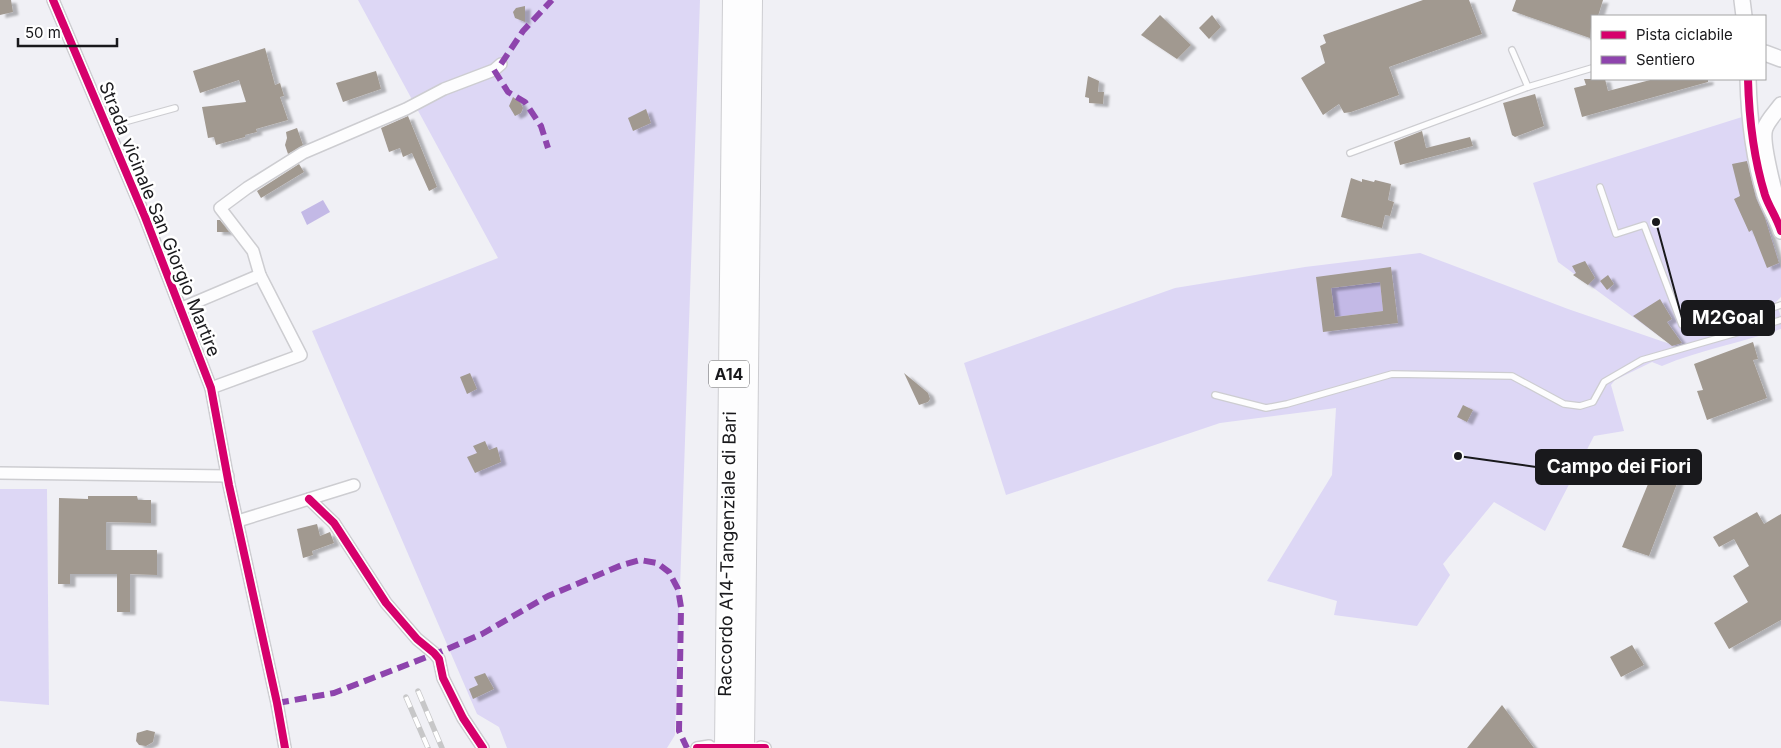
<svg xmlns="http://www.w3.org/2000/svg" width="1781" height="748" viewBox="0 0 1781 748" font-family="Inter,sans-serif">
<defs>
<filter id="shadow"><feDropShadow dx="5.5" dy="3" stdDeviation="1" flood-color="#0004"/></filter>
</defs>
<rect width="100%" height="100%" fill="#f0f0f5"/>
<g fill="#ddd7f5">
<polygon points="358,0 700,0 675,735 667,748 507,748 499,727 477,714 312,331 498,258"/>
<path d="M1742 117 1746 148 1781 268V297L1776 302 1781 317V329C1741 343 1700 350 1662 366L1652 362 1615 380 1611 385 1624 431 1594 436 1545 531 1494 502 1443 564 1450 575 1417 626 1334 615 1337 601 1267 581 1332 475 1336 408 1220 423 1006 495 964 363 1175 288 1305 267 1420 253 1568 309 1670 344 1558 262 1533 183Z"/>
<polygon points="0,489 47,489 49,705 0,701"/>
</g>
<g fill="#c3b9e6">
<polygon points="323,200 330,212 307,225 301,212"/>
<polygon points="1380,282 1383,311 1335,317 1331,288"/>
</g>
<g fill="#a19990" fill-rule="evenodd" filter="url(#shadow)">
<polygon points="0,0 11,0 13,12 0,15"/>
<polygon points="1423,0 1469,0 1482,34 1389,67 1399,95 1351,112 1344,113 1339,104 1323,115 1301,78 1325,63 1320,46 1326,43 1323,35"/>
<polygon points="1516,0 1603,0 1598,16 1592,16 1590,38 1512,11"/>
<polygon points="525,6 525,22 515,18 513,12 516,8"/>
<polygon points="1160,15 1191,45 1177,59 1141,35"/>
<polygon points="1212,15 1221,27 1209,39 1199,28"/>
<polygon points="265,48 275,85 280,83 284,96 280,97 288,120 256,129 257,132 245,135 245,137 216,145 214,137 208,138 202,107 246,102 239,80 200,93 193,71"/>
<polygon points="376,71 381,89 343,102 336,83"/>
<polygon points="1088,76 1099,81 1098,92 1104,92 1103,104 1089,103 1089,98 1085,97"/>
<polygon points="1584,79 1605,79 1608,91 1654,79 1708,79 1708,82 1582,117 1574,88 1586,85"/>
<polygon points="1535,94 1544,126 1515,137 1512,135 1503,103"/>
<polygon points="513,97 520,102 523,108 521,113 515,116 509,106"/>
<polygon points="646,109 651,123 633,131 628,118"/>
<polygon points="408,116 437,187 429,191 412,153 403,157 400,148 389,152 381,128"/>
<polygon points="297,128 303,145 288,154 285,145 287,138 286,132"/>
<polygon points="1422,131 1426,148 1470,137 1473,146 1400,165 1394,142"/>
<polygon points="1747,161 1756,198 1765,218 1779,263 1767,268 1752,230 1749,232 1734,199 1740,196 1732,164"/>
<polygon points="299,164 304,172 261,198 257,191"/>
<polygon points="1351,178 1362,182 1362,179 1374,182 1375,180 1391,184 1388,200 1394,202 1390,216 1385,215 1382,228 1341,217"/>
<polygon points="217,220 220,220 229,232 217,232"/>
<polygon points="1585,261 1595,278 1588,285 1573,275 1576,273 1572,266"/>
<path d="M1391 267 1398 323 1323 332 1316 277ZM1380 282 1383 311 1335 317 1331 288Z"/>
<polygon points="1608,275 1614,284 1607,290 1600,281"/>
<polygon points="1660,299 1672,319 1667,322 1682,343 1672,346 1633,316"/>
<polygon points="1753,342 1758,359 1753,360 1767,398 1707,420 1697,391 1703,390 1694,364"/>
<polygon points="470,373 477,389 467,394 460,377"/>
<polygon points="904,373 928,393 930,399 928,402 919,405"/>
<polygon points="1463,405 1473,410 1467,422 1457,417"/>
<polygon points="485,441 489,450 497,447 501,462 475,473 467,457 477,453 473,446"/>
<polygon points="1653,472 1678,481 1649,556 1622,547"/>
<polygon points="88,496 137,496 138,500 151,500 151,523 106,522 106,550 157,550 157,575 130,574 130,612 117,612 117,574 70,574 70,584 58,584 59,498 88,499"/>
<polygon points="1757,512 1764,524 1781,514 1781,620 1729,649 1714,623 1748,602 1733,576 1749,566 1734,539 1719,547 1713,537"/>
<polygon points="317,524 320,536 330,532 334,543 312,551 313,555 303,558 297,529"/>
<polygon points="1632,645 1644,665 1621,677 1610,657"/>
<polygon points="485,673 494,689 473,699 469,689 478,685 474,677"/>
<polygon points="1502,705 1534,748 1467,748"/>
<polygon points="147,730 155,732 153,742 146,746 139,745 136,741 137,733"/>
</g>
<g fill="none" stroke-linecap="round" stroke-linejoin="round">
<defs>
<g id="lane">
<polyline points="1512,50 1528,87"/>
<polyline points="106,127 175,108"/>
<polyline points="1350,153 1528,87 1592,68"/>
<polyline points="1600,187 1616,234 1644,225 1682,325 1708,327 1781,305"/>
<polyline points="1215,395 1266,408 1287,404 1392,374 1512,376 1564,404 1580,406 1593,402 1604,382 1642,360 1781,320"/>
</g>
<g id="street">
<polyline points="53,0 145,217 211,388 229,485 277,703 285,748"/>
<polyline points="182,308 260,275"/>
<polyline points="211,388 301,355 260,275 253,251 220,208 247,188 303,153 406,109 444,89 494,70 501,64"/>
<polyline points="0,473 228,476"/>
<polyline points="309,499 334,523 386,603 417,639 434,653 439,659 443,678 463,718 483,748"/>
<polyline points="238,521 354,485"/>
<polyline points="761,747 765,748"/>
<polyline points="697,748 709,746"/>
</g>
<g id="secondary">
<polyline points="1742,0 1744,16"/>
<polyline points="1765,53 1781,59"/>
<path d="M1748 79C1749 119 1753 156 1765 195 1769 207 1777 218 1781 231"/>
<path d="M1779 216C1777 195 1759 144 1765 128 1768 120 1776 112 1781 105"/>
</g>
<g id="highway">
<polyline points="725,748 733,0"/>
<polyline points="744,748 752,0"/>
</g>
</defs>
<use href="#lane" stroke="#cdcdd1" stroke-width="8"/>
<use href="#street" stroke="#cdcdd1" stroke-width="14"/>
<use href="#secondary" stroke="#cdcdd1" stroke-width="18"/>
<use href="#highway" stroke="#cdcdd1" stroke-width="22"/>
<use href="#lane" stroke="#fdfdfe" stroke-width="5.5"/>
<use href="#street" stroke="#fdfdfe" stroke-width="11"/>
<use href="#secondary" stroke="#fdfdfe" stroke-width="15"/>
<use href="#highway" stroke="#fdfdfe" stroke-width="20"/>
<defs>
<g id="rail">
<polyline points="418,691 442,748"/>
<polyline points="406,697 428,748"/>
</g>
</defs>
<use href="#rail" stroke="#c7c7c8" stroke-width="5.5"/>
<use href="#rail" stroke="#fff" stroke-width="4" stroke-dasharray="11" stroke-linecap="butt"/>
<g stroke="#8e44ad" stroke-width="6" stroke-dasharray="12 6" stroke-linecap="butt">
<polyline points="501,64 523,31 552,0"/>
<polyline points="494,70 508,92 525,102 541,126 548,148"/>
<polyline points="277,703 334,693 445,650 482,634 548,596 622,565 640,560 657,563 669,572 678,589 681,607 679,731 687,748"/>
</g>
<defs>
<g id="cycleway">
<polyline points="53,0 145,217 211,388 229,485 277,703 285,748"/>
<path d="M1748 79C1749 119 1753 156 1765 195 1769 207 1777 218 1781 231"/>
<polyline points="309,499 334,523 386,603 417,639 434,653 439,659 443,678 463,718 483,748"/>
<polyline points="697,748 765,748"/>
</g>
</defs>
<use href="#cycleway" stroke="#fff" stroke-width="11"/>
<use href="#cycleway" stroke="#d6006c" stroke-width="8"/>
</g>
<g text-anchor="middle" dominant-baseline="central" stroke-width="5" stroke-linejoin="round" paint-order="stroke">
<rect fill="#fff" stroke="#5e5e60" stroke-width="1" x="709" y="360.5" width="40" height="27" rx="4"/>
<g font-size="16" font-weight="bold" fill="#19191c">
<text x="729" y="374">A14</text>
</g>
<g font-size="18" fill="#19191c" stroke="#fff">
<text transform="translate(160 219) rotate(68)">Strada vicinale San Giorgio Martire</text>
<text transform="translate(727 554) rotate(-89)">Raccordo A14-Tangenziale di Bari</text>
</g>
</g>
<path fill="none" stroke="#19191c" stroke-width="2" d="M1656 222L1682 318M1458 456L1536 467"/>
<g fill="#19191c" stroke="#fff" stroke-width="2">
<circle cx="1656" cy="222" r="5"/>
<circle cx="1458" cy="456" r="5"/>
</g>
<g fill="#19191c" stroke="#19191c" stroke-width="2">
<rect x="1682" y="301" width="92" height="34" rx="5"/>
<rect x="1536" y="450" width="165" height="34" rx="5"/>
</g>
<g font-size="19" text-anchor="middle" font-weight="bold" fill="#fff">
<text x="1728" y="324">M2Goal</text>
<text x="1619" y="473">Campo dei Fiori</text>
</g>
<rect x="1591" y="15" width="175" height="65" fill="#ffffff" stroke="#a3a3a4"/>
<rect x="1601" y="31" width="25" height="8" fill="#d6006c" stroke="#a3a3a4"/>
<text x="1636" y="40" font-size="15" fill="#19191c">Pista ciclabile</text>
<rect x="1601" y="56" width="25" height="8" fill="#8e44ad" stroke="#a3a3a4"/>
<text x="1636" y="65" font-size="15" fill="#19191c">Sentiero</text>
<path d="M18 38v8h99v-8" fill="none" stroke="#19191c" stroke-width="2.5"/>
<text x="25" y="38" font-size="15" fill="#19191c" stroke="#ffffff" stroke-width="4" paint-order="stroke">50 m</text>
</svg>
